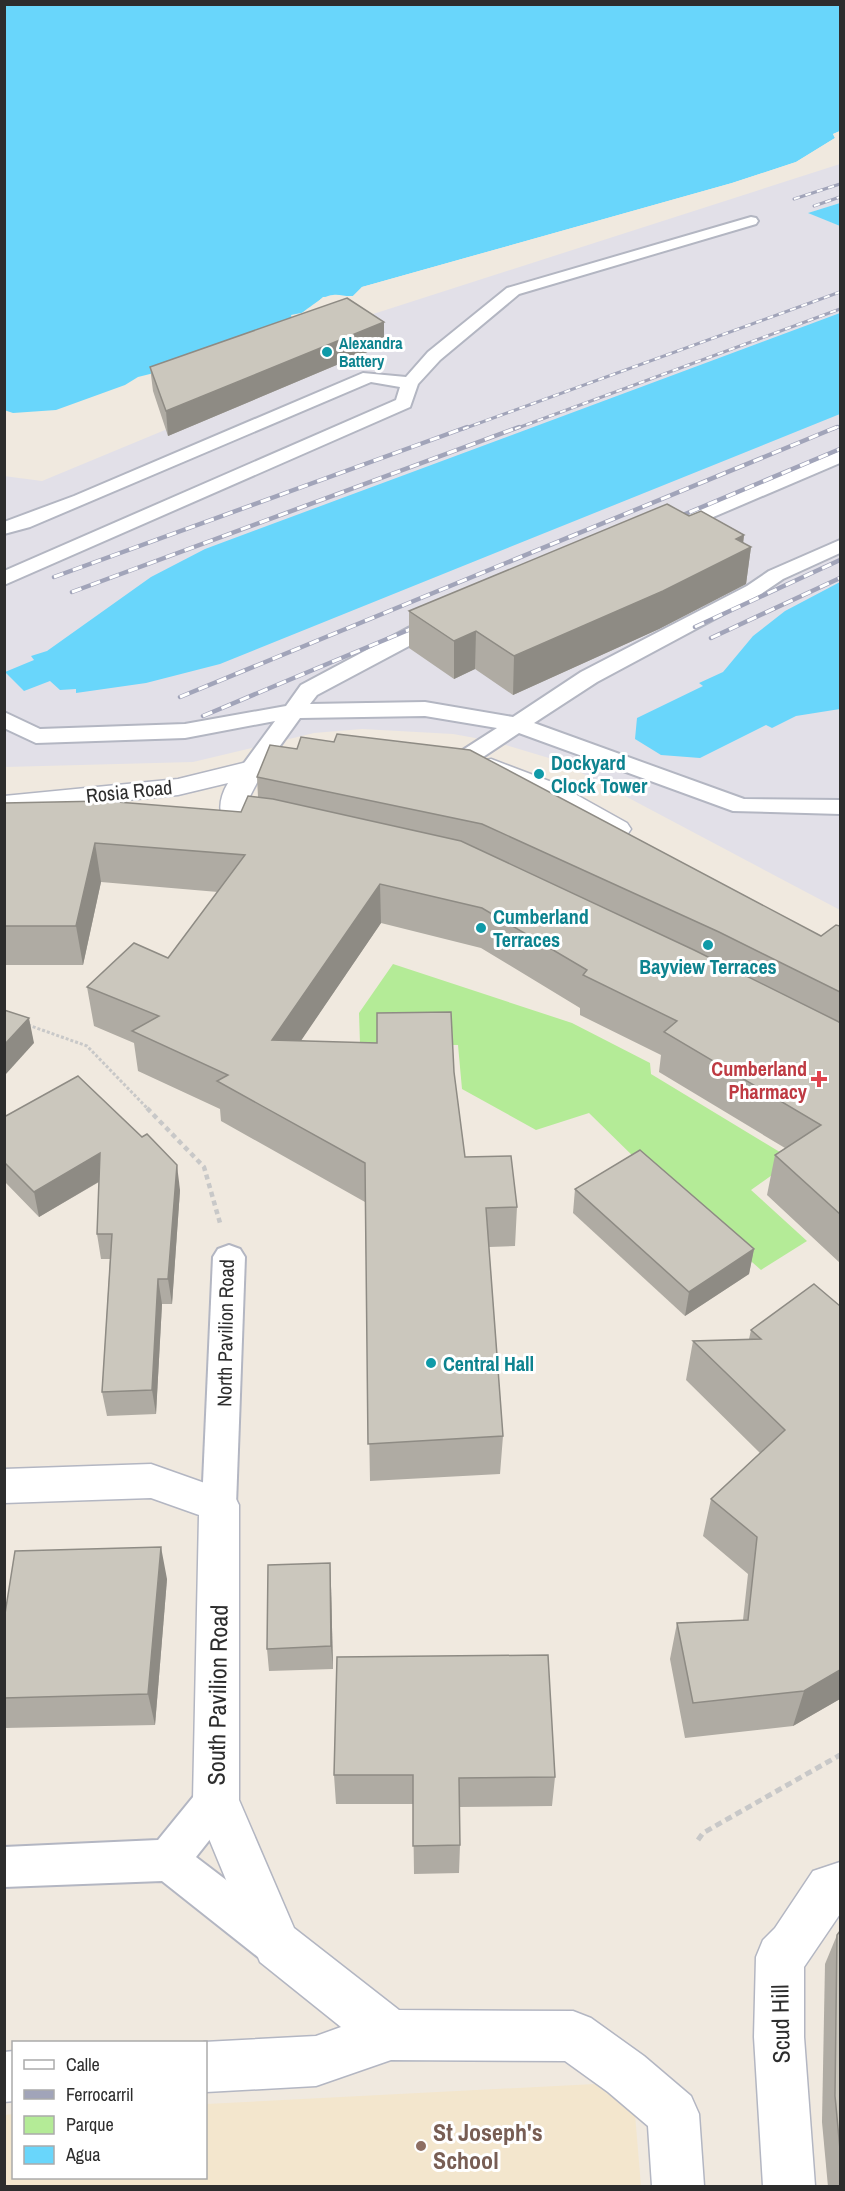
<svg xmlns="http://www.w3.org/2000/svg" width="845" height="2191" viewBox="0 0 845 2191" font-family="'Archivo Narrow',sans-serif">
<rect width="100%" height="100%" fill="#f0e9df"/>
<polygon fill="#e2e0e8" points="840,164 840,203 809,213 840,226 840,910 559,761 492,741 453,734 362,729 314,733 193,762 5,767 4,476 42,481 293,377 339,325"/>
<polygon fill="#f3e6cd" points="595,2084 635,2114 641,2186 5,2186 5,2115 13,2114 14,2178 206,2178 206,2104"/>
<polygon fill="#b4eb97" points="393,964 572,1023 650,1063 651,1074 793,1160 751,1190 807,1241 761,1270 641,1164 589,1113 536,1130 462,1089 458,1045 360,1044 359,1013"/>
<g fill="#69d6fb">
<path d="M4 5H840V131L833 134 835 138 796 162 732 183 362 287 353 296C346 297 340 294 333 295 320 296 306 312 292 319L166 370 138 377 125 385 56 410 13 413 4 410Z"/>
<polygon points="840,203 840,226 808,213"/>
<polygon points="840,313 840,414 220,664 146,683 76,693 76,689 60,690 50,681 24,691 5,672 34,660 31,656 47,651 151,577 205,549"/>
<polygon points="840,582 840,709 796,716 772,728 766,725 700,758 661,755 635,739 637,718 703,686 699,683 723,672 753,636 785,611"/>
</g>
<polygon fill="#f0e9df" points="840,131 837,140 797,164 733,185 364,290 353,299 324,300 312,311 292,319 291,315 306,312 323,297 353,296 362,287 732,183 796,162 835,138 833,134"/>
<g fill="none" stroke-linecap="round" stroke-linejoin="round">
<defs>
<g id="lane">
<polygon points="751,217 756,218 758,221 756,224 519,294 440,360 418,384 410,407 4,585 4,571 396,400 400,387 371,382 30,527 4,534 4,522 74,496 363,373 406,377 428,352 507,288"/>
<polygon points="840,451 840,463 678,532 671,534 661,528 664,524"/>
<polygon points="840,540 840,553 783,579 761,594 597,682 534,723 744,799 840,800 840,814 733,811 519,733 471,765 455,765 451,760 455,755 497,728 425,716 300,718 259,775 243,775 239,770 275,721 185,738 36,743 4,728 4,712 40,729 185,724 286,706 301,685 408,628 438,617 452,617 456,621 452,625 424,638 317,695 310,704 425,702 513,717 581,672 747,586 769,571"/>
<polygon points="229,1245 240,1249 245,1257 236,1505 231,1516 219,1520 207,1516 202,1505 213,1257 218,1249"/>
<polygon points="216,1781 230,1786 236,1800 230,1814 196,1857 288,1927 294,1942 288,1957 273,1963 258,1957 162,1881 4,1887 4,1847 158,1840 202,1786"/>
</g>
<g id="street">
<polygon points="151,1464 233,1493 239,1505 239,1800 294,1928 399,2010 573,2011 591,2018 644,2056 691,2096 699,2114 704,2186 652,2186 648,2126 608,2092 565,2061 391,2060 316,2086 206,2092 204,2042 316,2036 341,2027 260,1962 193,1800 199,1515 151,1498 4,1503 4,1469"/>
<polygon points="840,1862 840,1914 804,1967 804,2037 815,2186 763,2186 754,2037 756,1957 763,1940 775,1928 813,1871"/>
<polygon points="14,2051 14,2101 4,2102 4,2052"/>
</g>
<g id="secondary">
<path d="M304 748 313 750 317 756 313 762 261 775 248 800 251 822 247 828 237 830 227 828C217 813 219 798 228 783L178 795 4 812V796L178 779Z"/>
<polygon points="491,759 557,784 627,823 631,829 627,835 617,838 607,835 537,796 481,773 477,767 481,761"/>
</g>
</defs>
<use href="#lane" stroke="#b3b6c2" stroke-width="4"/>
<use href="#street" stroke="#b3b6c2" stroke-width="3"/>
<use href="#secondary" stroke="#b3b6c2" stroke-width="3"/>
<polyline stroke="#c8c8c8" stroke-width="3" stroke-dasharray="3 2" stroke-linecap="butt" points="28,1025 87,1046 148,1109"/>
<polyline stroke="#c8c8c8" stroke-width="4.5" stroke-dasharray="5 4" stroke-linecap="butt" points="147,1108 204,1167 220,1223"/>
<polyline stroke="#c8c8c8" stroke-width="5" stroke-dasharray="7 4.5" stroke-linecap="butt" points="698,1840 703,1833 840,1755"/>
<use href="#lane" fill="#fff" fill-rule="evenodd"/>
<use href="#street" fill="#fff" fill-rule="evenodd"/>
<use href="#secondary" fill="#fff" fill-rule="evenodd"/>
<defs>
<g id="rail-far1">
<polyline points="794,199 840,184"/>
<polyline points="814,206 840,197"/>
<polyline points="463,429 840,292"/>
<polyline points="515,429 840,309"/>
<polyline points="833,429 840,426"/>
</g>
<g id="rail">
<polyline points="671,520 840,449"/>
<polyline points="54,577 467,427"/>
<polyline points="72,592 519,427"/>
<polyline points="695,627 840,560"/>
<polyline points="711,638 840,578"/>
<polyline points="180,697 837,427"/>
<polyline points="203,716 425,623"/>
</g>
</defs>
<use href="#rail-far1" stroke="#a1a4b9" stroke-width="3"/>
<use href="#rail" stroke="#a1a4b9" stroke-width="4.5"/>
<use href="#rail-far1" stroke="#fff" stroke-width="2" stroke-dasharray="6" stroke-linecap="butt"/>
<use href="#rail" stroke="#fff" stroke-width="3" stroke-dasharray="10" stroke-linecap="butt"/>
</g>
<g fill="#afaba3">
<polygon points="384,322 384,345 168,436 153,391 150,367"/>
<polygon points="689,516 744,535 743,543 751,547 746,584 659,629 513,695 475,669 454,679 409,648 409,611"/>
<polygon points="270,745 821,936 840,926 840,1263 767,1195 775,1155 785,1148 659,1072 661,1055 580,1015 580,1008 481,948 381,923 301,1040 454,1072 465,1157 517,1207 515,1246 489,1247 503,1436 500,1474 370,1481 365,1202 221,1121 220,1109 138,1071 134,1043 94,1026 87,987 168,958 218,892 101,882 83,965 4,965 4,803 241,812 258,797 257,777"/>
<polygon points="4,1117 180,1190 172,1304 162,1304 156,1414 107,1416 102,1392 110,1259 101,1259 97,1234 99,1182 39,1217 4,1181"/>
<polygon points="575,1189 754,1249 749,1274 685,1316 573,1213"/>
<polygon points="840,1306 840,1699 793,1726 685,1738 670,1659 677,1623 743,1620 748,1574 703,1536 711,1499 760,1453 686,1380 693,1341 749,1339 751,1330"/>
<polygon points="167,1579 155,1725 4,1728 4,1620"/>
<polygon points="331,1586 333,1669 269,1671 267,1649"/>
<polygon points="337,1657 555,1777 552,1806 459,1807 460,1845 459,1873 414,1874 413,1804 336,1804 334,1775"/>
<polygon points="840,1931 840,2187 828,2187 822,2122 825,1964 837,1935"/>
</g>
<g fill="#8e8b84">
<polygon points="384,322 384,345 168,436 166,411"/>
<polygon points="744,535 742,552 751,547 746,584 659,629 513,695 514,656"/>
<polygon points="476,631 475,669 454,679 454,641"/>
<polygon points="95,843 101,882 83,965 76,926"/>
<polygon points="380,884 381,923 275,1079 272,1040"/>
<polygon points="29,1018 34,1043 6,1074 4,1065 4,1045"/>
<polygon points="100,1153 105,1178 39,1217 34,1192"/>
<polygon points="177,1165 180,1190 172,1304 168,1279"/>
<polygon points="754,1249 749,1274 685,1316 689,1292"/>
<polygon points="158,1279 162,1304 156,1414 152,1390"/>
<polygon points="161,1547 167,1579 155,1725 148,1694"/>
<polygon points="330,1563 331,1586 333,1669 331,1646"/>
<polygon points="840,1670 840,1699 793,1726 804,1691"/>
</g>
<g fill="#cbc7bd" stroke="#8e8b84" stroke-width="1.5">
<polygon points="347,298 384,322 166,411 150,367"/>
<polygon points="667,504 689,516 701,511 744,535 736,539 751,547 663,591 514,656 476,631 454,641 409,611"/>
<polygon points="337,734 470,750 821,936 836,925 840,926 840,992 719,932 482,824 257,777 270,745 297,749 301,737 334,742"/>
<polygon points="248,796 273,799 461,841 694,950 837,1021 840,1023 840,1214 775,1155 821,1125 664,1032 677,1021 583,975 587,970 482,908 380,884 272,1040 377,1043 377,1013 451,1012 454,1072 465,1157 511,1156 517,1207 486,1208 503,1436 368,1444 365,1163 217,1081 228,1075 132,1031 159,1016 87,987 134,943 168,958 245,855 95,843 76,926 4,926 4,803 105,801 241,812"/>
<polygon points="4,1010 29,1018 4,1045"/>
<polygon points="78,1076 142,1137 147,1134 177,1165 168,1279 158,1279 152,1390 102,1392 112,1234 97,1234 100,1153 34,1192 4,1162 4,1117"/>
<polygon points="640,1150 754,1249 689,1292 575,1189"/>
<polygon points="814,1284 840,1306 840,1670 804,1691 693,1703 677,1623 748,1620 757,1537 711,1499 785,1430 693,1341 761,1339 751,1330"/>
<polygon points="161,1547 148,1694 4,1698 4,1620 15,1551"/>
<polygon points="330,1563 331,1646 267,1649 268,1565"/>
<polygon points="548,1655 555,1777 459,1778 460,1845 413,1846 413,1775 334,1775 337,1657"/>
<polygon points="840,1931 840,2149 835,2096 837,1935"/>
</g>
<g fill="#0f9aa8" stroke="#fff" stroke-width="2">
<circle cx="327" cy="352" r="6"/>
<circle cx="539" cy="774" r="6"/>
<circle cx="481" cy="928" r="6"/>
<circle cx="708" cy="945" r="6"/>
<circle cx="431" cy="1363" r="6"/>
</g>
<path fill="#e0444e" stroke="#fff" stroke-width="2" d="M816 1070h6v6h6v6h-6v6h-6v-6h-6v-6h6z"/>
<circle fill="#8d6e63" stroke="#fff" stroke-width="2" cx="421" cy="2146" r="6"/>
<g text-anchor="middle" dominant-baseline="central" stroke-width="6" stroke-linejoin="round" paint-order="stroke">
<g font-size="16" font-weight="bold" fill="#0d838f" stroke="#fff" text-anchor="start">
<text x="339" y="343">Alexandra<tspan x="339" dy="18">Battery</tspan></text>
</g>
<g font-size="20" font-weight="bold" fill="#0d838f" stroke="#fff" text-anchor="start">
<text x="551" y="762">Dockyard<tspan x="551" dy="23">Clock Tower</tspan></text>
<text x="493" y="916">Cumberland<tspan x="493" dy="23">Terraces</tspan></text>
<text x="708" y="966" text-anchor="middle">Bayview Terraces</text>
<text x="443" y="1363">Central Hall</text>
</g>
<g font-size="20" fill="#2d2d2d" stroke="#fff">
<text transform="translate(129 791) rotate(-6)">Rosia Road</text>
<text transform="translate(225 1333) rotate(-89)">North Pavilion Road</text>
</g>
<g font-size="20" font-weight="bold" fill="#be3a42" stroke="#fff" text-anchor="end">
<text x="807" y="1068">Cumberland<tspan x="807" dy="23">Pharmacy</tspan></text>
</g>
<g font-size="24" fill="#2d2d2d" stroke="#fff">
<text transform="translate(217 1695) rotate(-89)">South Pavilion Road</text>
<text transform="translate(780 2024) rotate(-91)">Scud Hill</text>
</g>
<g font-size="24" font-weight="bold" fill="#785e54" stroke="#fff" text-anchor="start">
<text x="433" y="2132">St Joseph's<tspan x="433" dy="28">School</tspan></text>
</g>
</g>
<rect width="845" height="2191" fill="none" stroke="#2d2d2d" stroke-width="12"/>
<rect x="12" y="2041" width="195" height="138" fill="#ffffff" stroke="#ababab" stroke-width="1.5"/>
<rect x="24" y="2060" width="30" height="9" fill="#ffffff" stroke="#ababab" stroke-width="1.5"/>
<text x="66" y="2071" font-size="18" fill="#2d2d2d">Calle</text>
<rect x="24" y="2090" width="30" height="9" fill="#a1a4b9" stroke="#ababab" stroke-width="1.5"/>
<text x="66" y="2101" font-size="18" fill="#2d2d2d">Ferrocarril</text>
<rect x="24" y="2116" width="30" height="18" fill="#b4eb97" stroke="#ababab" stroke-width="1.5"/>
<text x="66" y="2131" font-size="18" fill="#2d2d2d">Parque</text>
<rect x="24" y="2146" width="30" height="18" fill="#69d6fb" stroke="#ababab" stroke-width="1.5"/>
<text x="66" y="2161" font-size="18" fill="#2d2d2d">Agua</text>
</svg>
